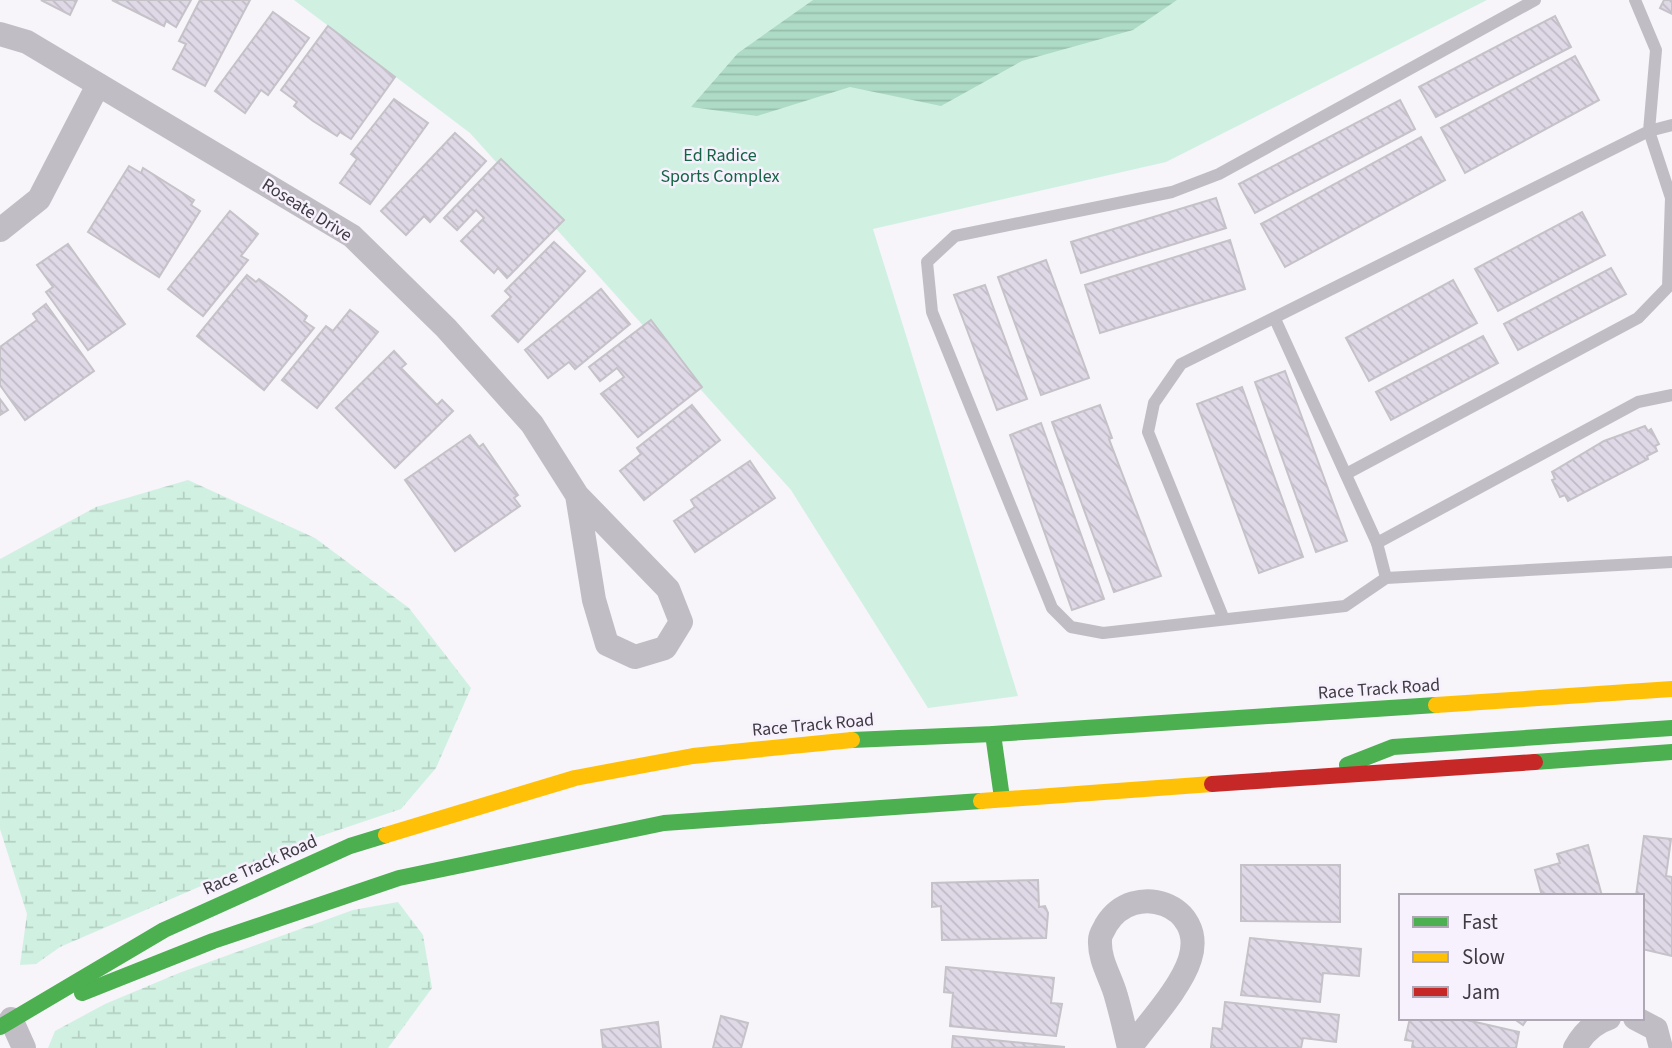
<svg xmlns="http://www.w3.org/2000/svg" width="1672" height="1048" viewBox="0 0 1672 1048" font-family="'Source Sans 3',sans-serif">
<defs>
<pattern id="wetland-marsh" width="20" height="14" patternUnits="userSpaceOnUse" patternTransform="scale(1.75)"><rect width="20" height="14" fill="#d0f1e2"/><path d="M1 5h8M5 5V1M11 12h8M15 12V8" fill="none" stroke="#b4d0c3"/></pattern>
<pattern id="water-rules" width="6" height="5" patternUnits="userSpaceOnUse" patternTransform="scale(1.75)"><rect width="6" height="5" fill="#aedbc6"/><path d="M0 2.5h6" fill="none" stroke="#97bdab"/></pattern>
<pattern id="building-back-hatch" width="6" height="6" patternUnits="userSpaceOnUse" patternTransform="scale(1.75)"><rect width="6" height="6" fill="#dfd8e6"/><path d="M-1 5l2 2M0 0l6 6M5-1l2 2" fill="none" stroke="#c0bac6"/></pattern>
</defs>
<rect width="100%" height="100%" fill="#f7f4fa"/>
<g fill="url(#wetland-marsh)">
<polygon points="188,480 315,538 409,608 471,688 436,768 401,809 303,842 60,947 36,964 20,965 27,914 0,829 0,559 96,507"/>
<polygon points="398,902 423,935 432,988 388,1048 48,1048 55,1031 105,1004 179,973 353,910"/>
</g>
<polygon fill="#d0f1e2" points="294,0 1487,0 1166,162 873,229 1018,696 928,708 791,490 470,133"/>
<polygon fill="url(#water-rules)" points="813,0 1177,0 1133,30 1022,61 941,106 850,87 757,116 691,107 738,53"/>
<g fill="url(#building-back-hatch)" stroke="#c5c2c8" stroke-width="2">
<polygon points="41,0 77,0 70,15"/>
<polygon points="112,0 191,0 176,27 166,21 164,26"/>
<polygon points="200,0 250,0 205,86 173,69 186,44 179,41"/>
<polygon points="1664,0 1672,0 1672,14 1660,8"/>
<polygon points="273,12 309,38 268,95 261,90 245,113 215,91"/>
<polygon points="1555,16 1571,47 1436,117 1419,87"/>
<polygon points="328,26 395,77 351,139 340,132 337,136 313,121 294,106 297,102 281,90"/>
<polygon points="1575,56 1599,100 1465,173 1441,128"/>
<polygon points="394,99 428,123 370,204 340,183 357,159 351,154"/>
<polygon points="1400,100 1415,129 1255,213 1239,184"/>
<polygon points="455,133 486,161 430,222 424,216 406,235 381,211"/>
<polygon points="1421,137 1445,180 1285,267 1261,224"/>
<polygon points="501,159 564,220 507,278 498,268 494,273 461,241 484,218 476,210 457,230 444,218"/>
<polygon points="129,166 141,173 143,168 194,200 191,205 200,211 159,277 88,232"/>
<polygon points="1216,198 1226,228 1081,273 1071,242"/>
<polygon points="230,211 258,234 241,256 248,260 203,316 168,289"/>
<polygon points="1582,212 1605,255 1498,311 1475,269"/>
<polygon points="1230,240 1245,289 1100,333 1085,285"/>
<polygon points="554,242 585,271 518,342 492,316 511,297 505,291"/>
<polygon points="68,244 125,324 88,350 46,292 53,287 37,265"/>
<polygon points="1046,260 1089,378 1041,395 998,277"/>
<polygon points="1611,268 1626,294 1518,350 1504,324"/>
<polygon points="247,275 256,282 259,279 281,295 307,316 304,321 314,328 264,390 197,336"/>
<polygon points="1453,280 1477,323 1369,381 1346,338"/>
<polygon points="985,285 1027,399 997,410 954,295"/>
<polygon points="601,289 630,324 575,369 569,362 548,378 525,350"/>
<polygon points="46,304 94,371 25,420 0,385 0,347 37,320 33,314"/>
<polygon points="350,310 378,332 317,408 282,380 326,326 333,331"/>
<polygon points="651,320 702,387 638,437 601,394 624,377 617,368 600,381 589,367"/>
<polygon points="1483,336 1498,363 1391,420 1376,392"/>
<polygon points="394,351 406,364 401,368 437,405 442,400 453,411 395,468 336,408"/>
<polygon points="1285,371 1347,541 1316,552 1255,382"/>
<polygon points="1242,387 1303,557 1259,573 1197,404"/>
<polygon points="0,399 8,410 0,415"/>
<polygon points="692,405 720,440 644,500 620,471 641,454 637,448"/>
<polygon points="1100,405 1112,438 1109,439 1161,576 1114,592 1052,422"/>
<polygon points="1041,423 1104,599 1072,610 1010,435"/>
<polygon points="1645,426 1648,431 1651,429 1659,444 1655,446 1657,451 1647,456 1648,459 1568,501 1565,495 1560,497 1552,480 1555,479 1552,472 1604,441"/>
<polygon points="470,435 479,447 483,444 518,495 514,498 520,506 455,551 405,480"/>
<polygon points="750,461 775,498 695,552 674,521 695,507 691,500"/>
<polygon points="1644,836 1671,839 1666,876 1672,877 1672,956 1642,949 1642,896 1636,896"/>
<polygon points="1588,845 1602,896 1542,896 1535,870 1560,863 1557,854"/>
<polygon points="1241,865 1340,865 1340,922 1241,921"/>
<polygon points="1038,880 1039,907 1045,906 1048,913 1046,938 942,940 941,906 932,907 932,883"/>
<polygon points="1250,938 1361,949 1359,976 1323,973 1320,1002 1241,995"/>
<polygon points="946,967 1054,978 1051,1003 1062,1004 1056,1036 950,1026 953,993 944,992"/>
<polygon points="1225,1002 1339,1015 1336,1042 1303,1038 1301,1048 1211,1048 1213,1028 1222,1029"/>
<polygon points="721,1016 748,1023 741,1048 713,1048"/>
<polygon points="1410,1018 1458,1018 1519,1032 1516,1048 1412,1048 1413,1041 1405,1040"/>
<polygon points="1513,1018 1528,1018 1523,1025"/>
<polygon points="658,1022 661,1048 603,1048 601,1030"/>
<polygon points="953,1036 1065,1047 952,1048"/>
</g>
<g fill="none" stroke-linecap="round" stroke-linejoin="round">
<g stroke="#c1bdc4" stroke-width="12">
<polyline points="1535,0 1219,174 1172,192 955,236 927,262 932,312 1052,608 1071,627 1103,633 1345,606 1386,578 1672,562"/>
<polyline points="1275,319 1377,543"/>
<polyline points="1346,474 1638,318 1668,287 1671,198 1649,131 1672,125"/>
<polyline points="1386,578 1377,543 1638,402 1672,395"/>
<polyline points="1223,617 1148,432 1154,403 1181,364 1649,131 1656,50 1635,0"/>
</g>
<g stroke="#c1bdc4" stroke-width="24">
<polyline points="0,34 27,42 352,236 446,328 532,424 577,495 668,589 681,622 665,648 635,657 607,644 594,600 577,495"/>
<polyline points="0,230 39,199 98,85"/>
<polyline points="1635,1018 1656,1029 1661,1048"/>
<polyline points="11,1019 24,1048"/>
<path d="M1129 1048C1125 1031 1121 1013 1116 996 1111 977 1099 961 1100 940 1100 934 1104 930 1106 925 1134 879 1207 905 1190 959 1181 988 1148 1023 1130 1048"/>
<path d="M1575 1048C1583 1033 1593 1023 1609 1018"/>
</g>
<g stroke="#4caf50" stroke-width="16">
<polyline points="993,734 1002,798"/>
<polyline points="852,740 993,734 1436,705"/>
<polyline points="1535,762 1672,752"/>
<polyline points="1347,765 1393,747 1672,728"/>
<polyline points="82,993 213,941 399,878 664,823 981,801"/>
<polyline points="0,1027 164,930 350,846 386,835"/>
</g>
<g stroke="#ffc107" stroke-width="16">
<polyline points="1436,705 1672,689"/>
<polyline points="981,801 1212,784"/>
<polyline points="386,835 575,778 693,756 852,740"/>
</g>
<polyline stroke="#c62828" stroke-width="16" points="1212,784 1535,762"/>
</g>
<g text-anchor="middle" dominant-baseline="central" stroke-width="5" stroke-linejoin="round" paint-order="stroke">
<g font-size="18" fill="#136345" stroke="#f7f1fd">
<text x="720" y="155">Ed Radice<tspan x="720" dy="21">Sports Complex</tspan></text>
</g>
<g font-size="18" fill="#3e3b43" stroke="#f7f1fd">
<text transform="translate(307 210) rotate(32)">Roseate Drive</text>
<text transform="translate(1379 689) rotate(-4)">Race Track Road</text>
<text transform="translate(813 725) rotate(-5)">Race Track Road</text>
<text transform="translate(260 865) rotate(-24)">Race Track Road</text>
</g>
</g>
<rect x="1399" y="894" width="245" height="126" fill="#f7f1fd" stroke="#ada8b3" stroke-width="2"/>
<rect x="1413" y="917" width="35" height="10" fill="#4caf50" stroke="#ada8b3" stroke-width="2"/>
<text x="1462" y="929" font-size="21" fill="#3e3b43">Fast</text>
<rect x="1413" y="952" width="35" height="10" fill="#ffc107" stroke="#ada8b3" stroke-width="2"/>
<text x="1462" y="964" font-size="21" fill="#3e3b43">Slow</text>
<rect x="1413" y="987" width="35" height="10" fill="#c62828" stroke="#ada8b3" stroke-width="2"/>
<text x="1462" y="999" font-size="21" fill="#3e3b43">Jam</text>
</svg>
